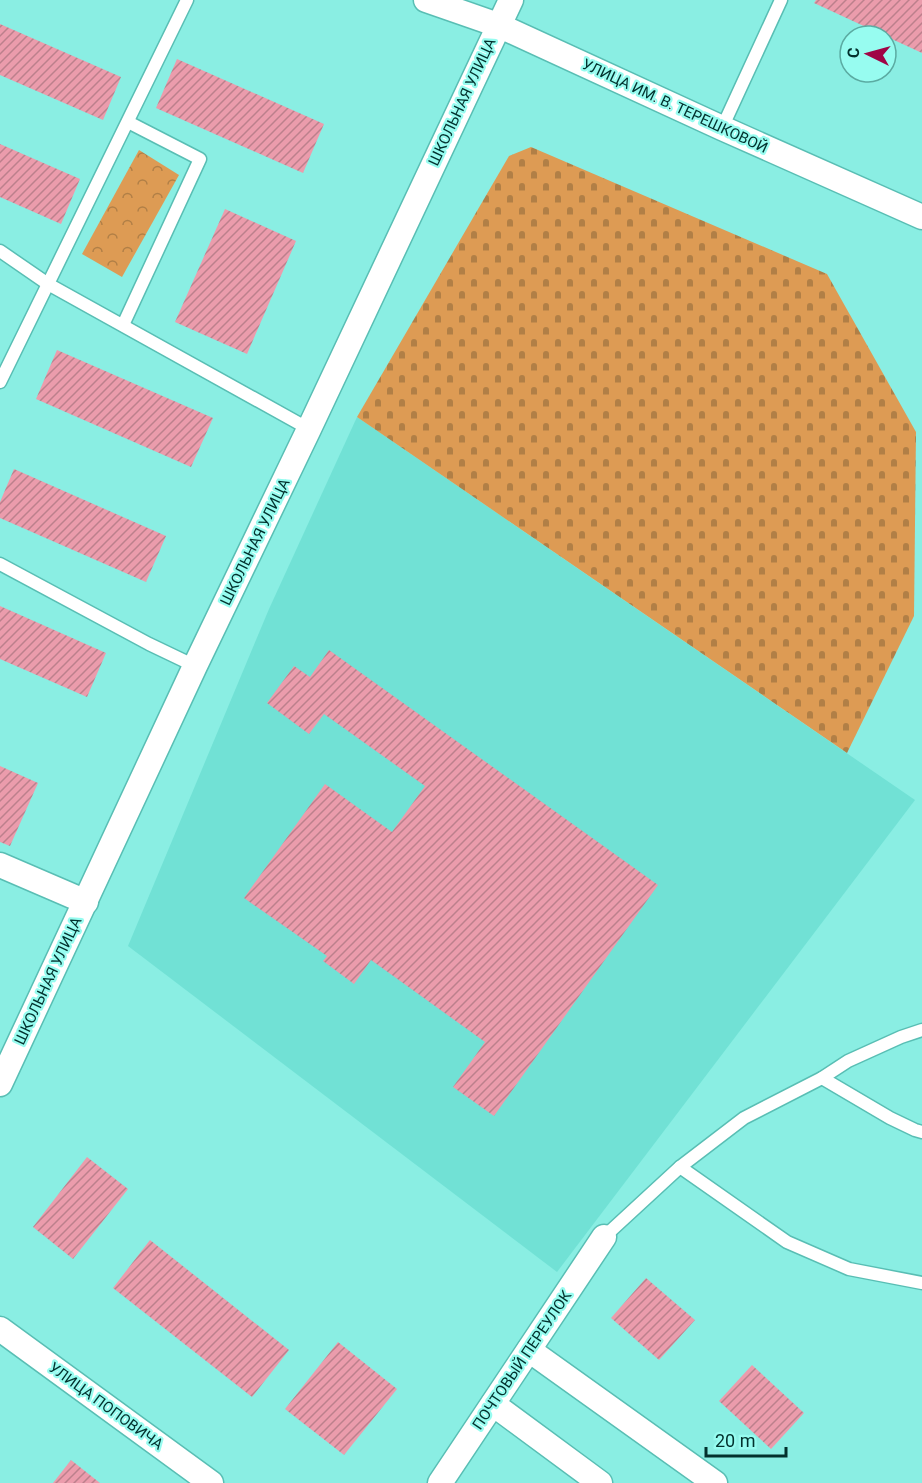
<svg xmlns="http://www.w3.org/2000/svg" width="922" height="1483" viewBox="0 0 922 1483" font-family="Roboto,sans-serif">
<defs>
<pattern id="forest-crowns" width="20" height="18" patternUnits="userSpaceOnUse" patternTransform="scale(1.5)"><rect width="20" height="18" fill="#dd9b54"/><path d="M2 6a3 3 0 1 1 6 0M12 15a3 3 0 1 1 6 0" fill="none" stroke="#b17f46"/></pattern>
<pattern id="cemetery-stones" width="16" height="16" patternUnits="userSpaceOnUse" patternTransform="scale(1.5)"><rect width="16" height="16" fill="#dd9b54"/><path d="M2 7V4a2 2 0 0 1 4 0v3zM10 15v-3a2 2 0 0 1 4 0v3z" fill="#b17f46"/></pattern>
<pattern id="building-hatch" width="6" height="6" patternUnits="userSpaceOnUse" patternTransform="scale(1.5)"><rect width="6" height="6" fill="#eb9cac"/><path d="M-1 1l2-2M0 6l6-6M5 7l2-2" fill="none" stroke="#bc808c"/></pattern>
</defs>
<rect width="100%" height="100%" fill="#8aeee3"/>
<polygon fill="#71e1d5" points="357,417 915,800 557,1272 128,946 269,609"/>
<polygon fill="url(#forest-crowns)" points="139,150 179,175 122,277 82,254"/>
<polygon fill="url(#cemetery-stones)" points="531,147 827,274 916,432 914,616 847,753 357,417 509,156"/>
<g fill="url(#building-hatch)">
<polygon points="816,0 922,0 922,53 814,3"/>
<polygon points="0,24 121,77 103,120 0,75"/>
<polygon points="177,59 324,124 303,173 156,108"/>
<polygon points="0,144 80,179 61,224 0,197"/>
<polygon points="225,209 296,241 247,354 175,322"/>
<polygon points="57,350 213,418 191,467 36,399"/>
<polygon points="14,469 166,536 146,582 0,518 0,502"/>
<polygon points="0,606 106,653 87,697 0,659"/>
<polygon points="329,650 658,885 494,1116 453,1087 485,1042 371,960 354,984 323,961 327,956 244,898 325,784 392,832 425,786 324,714 309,734 267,703 294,666 310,677"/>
<polygon points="0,766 38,783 10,846 0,842"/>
<polygon points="87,1157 128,1189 73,1259 33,1227"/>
<polygon points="150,1240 289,1350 252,1397 113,1288"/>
<polygon points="646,1278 695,1320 659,1360 611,1318"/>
<polygon points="338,1342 397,1389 344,1455 285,1409"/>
<polygon points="752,1365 804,1413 771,1449 719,1401"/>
<polygon points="71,1460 100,1483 53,1483"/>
</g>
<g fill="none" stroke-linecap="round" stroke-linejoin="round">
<defs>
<g id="lane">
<polyline points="722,128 781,0"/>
<polyline points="0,251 48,284 309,429"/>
<polyline points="123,325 200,159 128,122"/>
<polyline points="0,382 187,0"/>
<polyline points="0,564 149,644 195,666"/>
<polyline points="822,1078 890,1118 915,1130 922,1132"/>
<polyline points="680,1167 787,1242 849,1269 922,1283"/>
<polyline points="604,1237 680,1167 744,1118 822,1078 848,1061 901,1037 922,1030"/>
</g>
<g id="street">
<polyline points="426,0 498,25 722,128 922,217"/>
<polyline points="0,865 86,902"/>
<polyline points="0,1084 195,666 309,429 511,0"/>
<polyline points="0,1329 211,1483"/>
<polyline points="529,1350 715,1483"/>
<polyline points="493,1404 600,1483"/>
<polyline points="440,1483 604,1237"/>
</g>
</defs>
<use href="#lane" stroke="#59beb4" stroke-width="15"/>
<use href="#street" stroke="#59beb4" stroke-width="27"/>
<use href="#lane" stroke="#fff" stroke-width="12"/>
<use href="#street" stroke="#fff" stroke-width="24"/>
</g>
<g text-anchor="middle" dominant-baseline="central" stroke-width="4.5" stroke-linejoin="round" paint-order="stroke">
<g font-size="15" fill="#02312d" stroke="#97fcf0">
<text transform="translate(462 102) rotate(-65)">ШКОЛЬНАЯ УЛИЦА</text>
<text transform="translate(675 106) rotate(25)">УЛИЦА ИМ. В. ТЕРЕШКОВОЙ</text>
<text transform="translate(255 542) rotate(-64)">ШКОЛЬНАЯ УЛИЦА</text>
<text transform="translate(48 981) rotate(-65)">ШКОЛЬНАЯ УЛИЦА</text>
<text transform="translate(522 1360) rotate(-56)">ПОЧТОВЫЙ ПЕРЕУЛОК</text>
<text transform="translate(106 1406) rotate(36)">УЛИЦА ПОПОВИЧА</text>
</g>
</g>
<g transform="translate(868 54) rotate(275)"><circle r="28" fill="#97fcf0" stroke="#5baba2" stroke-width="1.5"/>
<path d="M0-4.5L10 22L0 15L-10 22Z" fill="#a00546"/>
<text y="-9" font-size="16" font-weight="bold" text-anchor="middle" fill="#02312d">С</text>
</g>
<path d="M706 1447v9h80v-9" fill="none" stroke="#02312d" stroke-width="3"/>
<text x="715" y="1447" font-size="18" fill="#02312d" stroke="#97fcf0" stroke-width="4.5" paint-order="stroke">20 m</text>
</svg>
